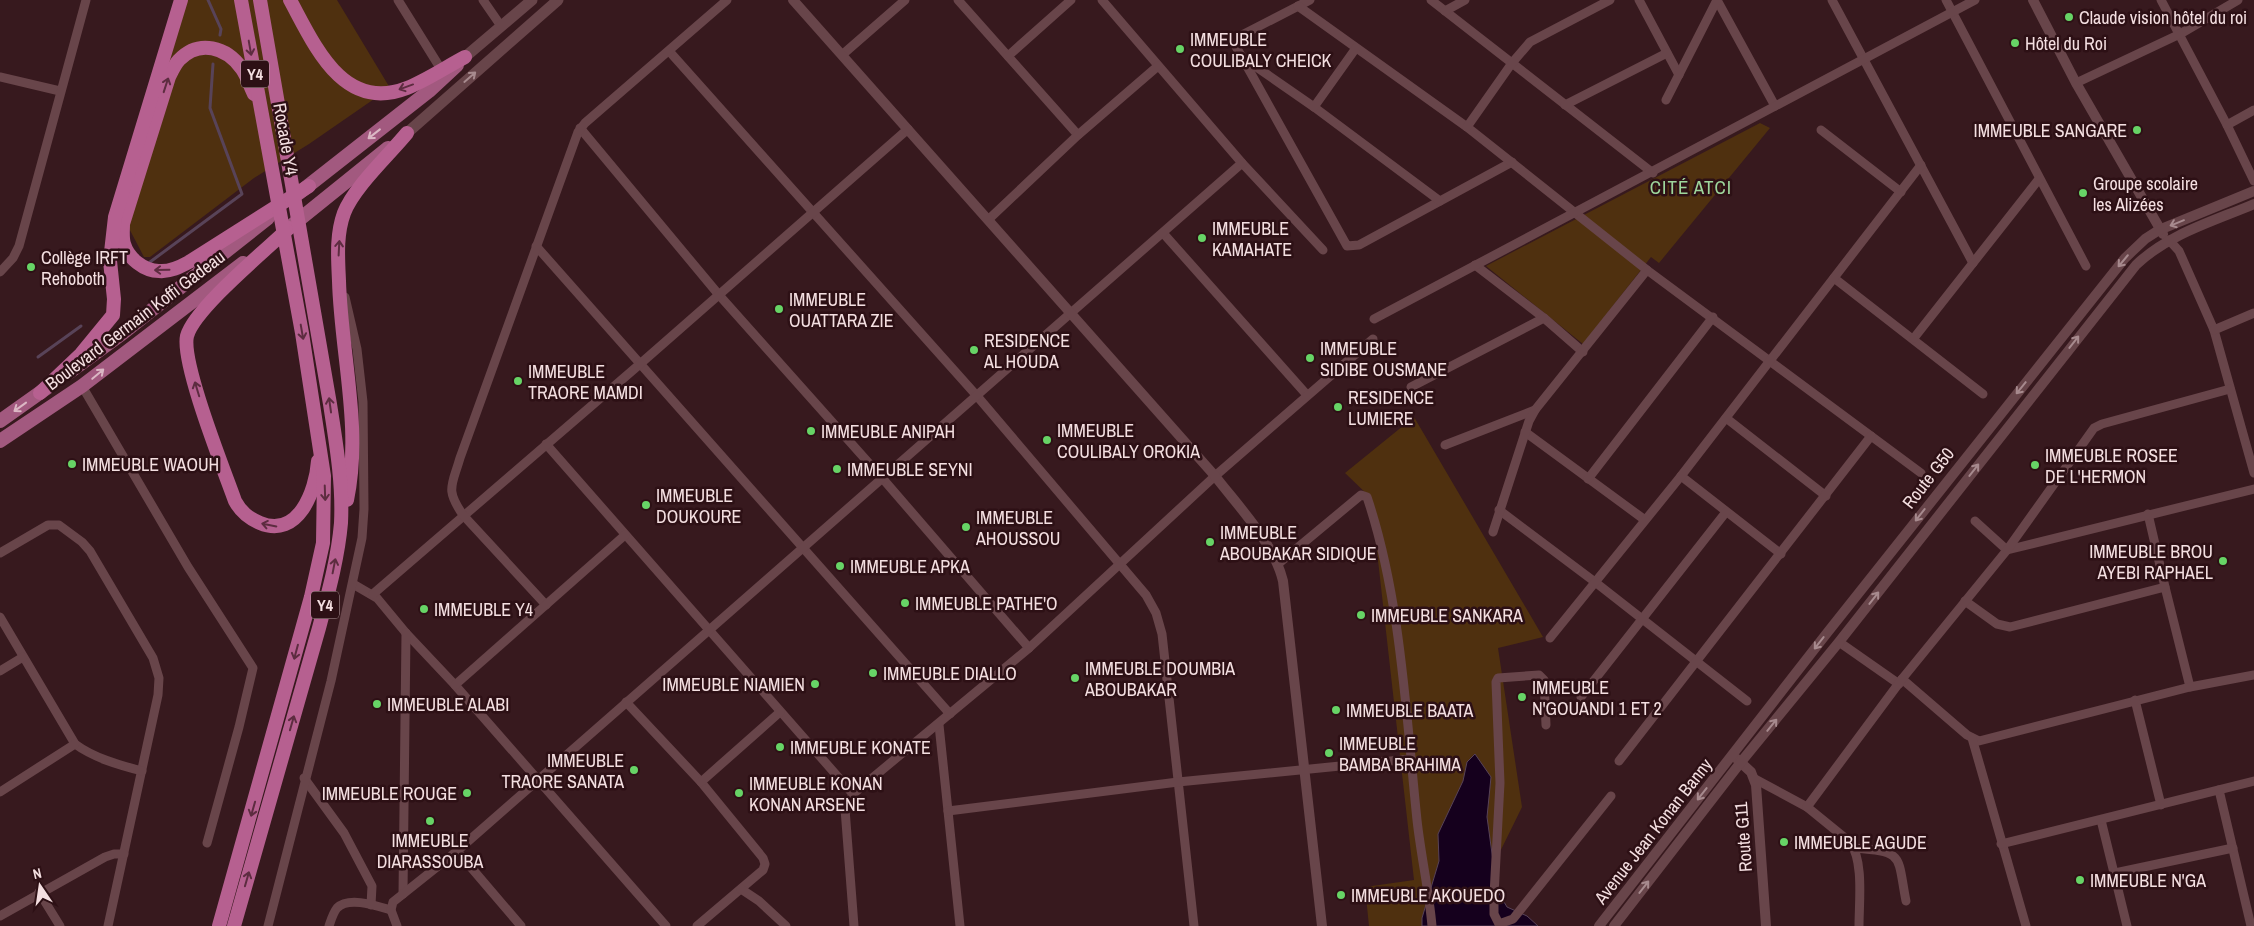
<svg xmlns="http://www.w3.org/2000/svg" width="2254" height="926" viewBox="0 0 2254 926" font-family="'Archivo Narrow',sans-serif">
<rect width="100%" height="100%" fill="#37191e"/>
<g fill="#4f300f">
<polygon points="185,0 337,0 390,88 309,144 254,178 150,257 144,257 121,213"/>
<polygon points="1760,123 1770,128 1659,263 1651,257 1583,344 1486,266"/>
<polygon points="1414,417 1543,637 1498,648 1522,807 1493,866 1487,817 1491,777 1474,754 1467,762 1463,781 1438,834 1439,861 1422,918 1422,926 1369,926 1365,887 1414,880 1371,498 1345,473"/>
</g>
<polygon fill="#15001d" stroke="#584358" points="1475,754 1491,777 1487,817 1497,890 1507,907 1527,916 1538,926 1422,926 1422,918 1439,861 1438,834 1463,781 1467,762"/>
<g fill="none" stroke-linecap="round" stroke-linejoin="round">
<g stroke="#584358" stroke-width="3">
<polyline points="208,0 221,29 220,35"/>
<polyline points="150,262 242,194 210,108 213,64"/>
<polyline points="38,357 81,326"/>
</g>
<g stroke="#68454a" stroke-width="9">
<polyline points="398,0 444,74"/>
<polyline points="483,0 501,26"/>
<polyline points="958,0 1078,135"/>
<polyline points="1102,0 1242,163 1323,250"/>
<polyline points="1310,0 1242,35 1234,43 1347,246 1359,245 1512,162"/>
<polyline points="1431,0 1653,173"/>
<polyline points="1639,0 1679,75"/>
<polyline points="1717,0 1775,106"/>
<polyline points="1832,0 1973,263"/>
<polyline points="1946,0 2086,266"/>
<polyline points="2161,0 2227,125 2254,181"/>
<polyline points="1298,6 1467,127 1647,270 1921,473"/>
<polyline points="1445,11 1465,0"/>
<polyline points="669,51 977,396 1146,595 1156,613 1162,634 1194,926"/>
<polyline points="842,55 905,0"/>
<polyline points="1008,56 1071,0"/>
<polyline points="1242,57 1314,107 1440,201"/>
<polyline points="0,77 60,91"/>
<polyline points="2076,83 2180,34 2238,0"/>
<polyline points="1666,100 1717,0"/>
<polyline points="1565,105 1667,53"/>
<polyline points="1314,107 1356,48"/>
<polyline points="2227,125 2254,110"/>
<polyline points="1467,127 1512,63 1530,42 1610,0"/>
<polyline points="580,128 719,295 883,479 1029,648"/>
<polyline points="1821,130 1901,192"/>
<polyline points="989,219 1078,135 1158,66"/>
<polyline points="1163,233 1307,395"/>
<polyline points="2169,240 2179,251 2214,330 2254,473"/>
<polyline points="536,246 950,714"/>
<polyline points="1475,265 1544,318 1583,352"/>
<polyline points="0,272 13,258 19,246 86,0"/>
<polyline points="1834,278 1983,394"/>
<polyline points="1374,319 1975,0"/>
<polyline points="2214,330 2254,313"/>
<polyline points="1914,338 2039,179"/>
<polyline points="82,386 188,567 253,668 239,727 207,843"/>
<polyline points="1411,387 1544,318"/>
<polyline points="1726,418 1826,496"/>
<polyline points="1525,432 1645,520"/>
<polyline points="546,444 853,794 845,809 854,926"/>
<polyline points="1445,445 1535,410"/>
<polyline points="1681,476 1781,554"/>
<polyline points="1588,479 1713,317"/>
<polyline points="1499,510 1595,582 1747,701"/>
<polyline points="2148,514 2165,587"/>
<polyline points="1975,521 2007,550 2254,489"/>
<polyline points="1493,532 1529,421 1535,410 1647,270"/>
<polyline points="0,553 48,525 59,525 82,542 90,551 153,658 159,678 158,695 108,926"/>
<path d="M1278 564 1361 495 1367 497C1401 598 1406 715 1417 820 1421 856 1429 891 1432 926"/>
<polyline points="353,584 377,598 406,633 455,685 666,926"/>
<polyline points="373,594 640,364 908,129"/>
<polyline points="1965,601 1997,624 2010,627 2165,587 2190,687"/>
<path d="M546 605 463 515C445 489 452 486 460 458L578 132 585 123 727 0"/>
<path d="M0 617 75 744C94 758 119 765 142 771"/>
<polyline points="1550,638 1681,476 1921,165"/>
<polyline points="1839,642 1899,684"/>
<polyline points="0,671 23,657"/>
<polyline points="1902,679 1967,735 1979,741 2190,687 2254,675"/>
<polyline points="455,685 625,535"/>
<polyline points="1581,697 1726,512"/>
<polyline points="2135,700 2161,805"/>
<polyline points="626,702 701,782 763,858 765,864 763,870 697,926"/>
<polyline points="939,725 960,926"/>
<polyline points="1546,725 1544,680 1539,675 1498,678 1496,682 1500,783 1494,895 1494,914 1499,924 1513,919 1611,796"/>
<polyline points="1972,738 2026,926"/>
<polyline points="1619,761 1871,436"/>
<polyline points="304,778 344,833 372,886 371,905"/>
<path d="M1755 779 1807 807 1850 842C1864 861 1859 902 1859 926"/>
<polyline points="701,782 780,712"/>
<polyline points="2219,790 2251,926"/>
<polyline points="0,792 75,744"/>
<polyline points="853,794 1029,648 1215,476 1373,339"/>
<polyline points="1807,807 1902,679 2007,550 2094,428 2102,424 2230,389"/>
<polyline points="948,811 1178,782 1411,759"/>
<polyline points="2101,820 2127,926"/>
<polyline points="2001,844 2254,781"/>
<path d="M1855 848C1905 852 1897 855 1906 901"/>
<polyline points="457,851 521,926"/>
<polyline points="2115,873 2233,848"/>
<polyline points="741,889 759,901 786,926"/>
<polyline points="39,892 60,926"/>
<polyline points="403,894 406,633"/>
<polyline points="0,916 105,857 114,854 124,854"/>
<polyline points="268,926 331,681 362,538 364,509 363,402 357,349 345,297"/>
<path d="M329 926C331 920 333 913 337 908 349 896 377 906 391 910"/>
<polyline points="397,926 391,910 393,902 457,851 1242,163"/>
</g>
<g stroke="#68454a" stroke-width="10">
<path d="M793 0 1215 476C1238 506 1274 543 1283 581L1322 926"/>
<polyline points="2033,0 2076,83 2163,234"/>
<polyline points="1737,759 1751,772 1756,785 1766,926"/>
<polyline points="1599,926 1827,633 2125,258 2145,239 2159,230 2254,191"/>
<path d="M1614 926 1741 762 1839 642 2136 265C2168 234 2214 221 2254 204"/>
</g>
<g stroke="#68454a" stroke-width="11">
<polyline points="465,57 532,0"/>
<polyline points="407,133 558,0"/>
</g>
<g stroke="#a2597f" stroke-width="14">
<polyline points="299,193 429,91 457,65"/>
<polyline points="290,227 388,148"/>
<polyline points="68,373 124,332 268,218"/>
<polyline points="0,421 48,387"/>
<polyline points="0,441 82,386 243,263"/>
</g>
<g stroke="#b66090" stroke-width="14">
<path d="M290 0C315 46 343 113 407 88 427 80 446 67 465 57"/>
<path d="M254 94C250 86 247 76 242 69 227 47 199 39 179 60 175 64 172 71 169 77L123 224C123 230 122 238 124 244 128 258 144 271 159 271 170 272 180 267 189 262L309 186"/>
<path d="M289 228C266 250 194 309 187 336 181 363 224 470 235 501 241 512 248 518 260 523 298 539 316 491 318 461"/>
<polyline points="40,393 81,354 113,315 114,299 110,261 115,217 181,0"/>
<path d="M347 500C362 428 341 353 339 281 338 258 336 235 344 213 354 187 389 155 407 133"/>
<polyline points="219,926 311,597 323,543 324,476 302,333 241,0"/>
<path d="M234 926 319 628C328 594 338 558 341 523 343 483 336 443 330 404L260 0"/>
</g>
</g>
<defs><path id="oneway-shaft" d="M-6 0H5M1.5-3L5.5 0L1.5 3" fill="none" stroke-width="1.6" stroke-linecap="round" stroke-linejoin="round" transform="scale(1.25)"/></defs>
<g stroke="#5d2c40">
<use href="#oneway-shaft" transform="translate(250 48) rotate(80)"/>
<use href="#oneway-shaft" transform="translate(166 85) rotate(-72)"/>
<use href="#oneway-shaft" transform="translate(406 87) rotate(160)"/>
<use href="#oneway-shaft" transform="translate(339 248) rotate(-87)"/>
<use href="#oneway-shaft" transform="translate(162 270) rotate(179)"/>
<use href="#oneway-shaft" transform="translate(302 332) rotate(80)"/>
<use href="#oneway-shaft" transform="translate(197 389) rotate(-107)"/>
<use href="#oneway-shaft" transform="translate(330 405) rotate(-98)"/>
<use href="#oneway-shaft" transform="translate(325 493) rotate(88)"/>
<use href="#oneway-shaft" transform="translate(269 525) rotate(-169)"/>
<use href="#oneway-shaft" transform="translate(334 566) rotate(-79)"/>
<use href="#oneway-shaft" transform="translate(296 652) rotate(105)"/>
<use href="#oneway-shaft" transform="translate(292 723) rotate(-74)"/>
<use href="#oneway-shaft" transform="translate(253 809) rotate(106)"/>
<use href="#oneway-shaft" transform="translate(247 879) rotate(-74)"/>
</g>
<g stroke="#a78a8e">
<use href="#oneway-shaft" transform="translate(470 77) rotate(-41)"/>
<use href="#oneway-shaft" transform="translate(2177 223) rotate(158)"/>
<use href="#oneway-shaft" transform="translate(2123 261) rotate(130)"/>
<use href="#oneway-shaft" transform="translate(2074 342) rotate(-52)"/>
<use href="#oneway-shaft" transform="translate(2021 388) rotate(129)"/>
<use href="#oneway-shaft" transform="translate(1974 470) rotate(-52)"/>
<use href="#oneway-shaft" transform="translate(1920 515) rotate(128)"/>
<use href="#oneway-shaft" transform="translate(1874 598) rotate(-52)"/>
<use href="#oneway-shaft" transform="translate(1819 643) rotate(128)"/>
<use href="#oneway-shaft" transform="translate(1772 725) rotate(-51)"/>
<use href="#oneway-shaft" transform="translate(1702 794) rotate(128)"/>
<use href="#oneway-shaft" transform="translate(1644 887) rotate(-52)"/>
</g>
<g stroke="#dbb7c4">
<use href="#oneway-shaft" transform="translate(374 134) rotate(142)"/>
<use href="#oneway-shaft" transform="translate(98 374) rotate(-40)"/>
<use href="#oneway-shaft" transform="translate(20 407) rotate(144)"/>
</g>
<g fill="#67d466" stroke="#2d1015" stroke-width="2">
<circle cx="2069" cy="17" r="5"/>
<circle cx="2015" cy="43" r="5"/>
<circle cx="1180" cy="49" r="5"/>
<circle cx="2137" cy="130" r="5"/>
<circle cx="2083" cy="193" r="5"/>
<circle cx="1202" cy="238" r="5"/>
<circle cx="31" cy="267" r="5"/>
<circle cx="779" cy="309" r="5"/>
<circle cx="974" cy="350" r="5"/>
<circle cx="1310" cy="358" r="5"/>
<circle cx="518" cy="381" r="5"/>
<circle cx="1338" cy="407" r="5"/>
<circle cx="811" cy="431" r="5"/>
<circle cx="1047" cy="440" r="5"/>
<circle cx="72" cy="464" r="5"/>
<circle cx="2035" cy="465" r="5"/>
<circle cx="837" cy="469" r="5"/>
<circle cx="646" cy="505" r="5"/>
<circle cx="966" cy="527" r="5"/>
<circle cx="1210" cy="542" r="5"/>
<circle cx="2223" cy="561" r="5"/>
<circle cx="840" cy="566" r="5"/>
<circle cx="905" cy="603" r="5"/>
<circle cx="424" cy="609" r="5"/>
<circle cx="1361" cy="615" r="5"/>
<circle cx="873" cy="673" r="5"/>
<circle cx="1075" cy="678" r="5"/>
<circle cx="815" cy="684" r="5"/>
<circle cx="1522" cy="697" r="5"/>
<circle cx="377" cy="704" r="5"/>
<circle cx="1336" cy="710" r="5"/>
<circle cx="780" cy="747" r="5"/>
<circle cx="1329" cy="753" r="5"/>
<circle cx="634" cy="770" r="5"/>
<circle cx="467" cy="793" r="5"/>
<circle cx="739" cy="793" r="5"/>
<circle cx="430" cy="821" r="5"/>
<circle cx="1784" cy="842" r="5"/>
<circle cx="2080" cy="880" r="5"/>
<circle cx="1341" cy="895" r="5"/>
</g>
<g text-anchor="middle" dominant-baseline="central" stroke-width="5" stroke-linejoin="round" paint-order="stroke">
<g fill="#2d1015" stroke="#b8a1a4" stroke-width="1">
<rect x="241" y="60.5" width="28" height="27" rx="4"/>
<rect x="311" y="591.5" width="28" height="27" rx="4"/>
</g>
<g font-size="16" font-weight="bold" fill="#f4dfe1">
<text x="255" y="74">Y4</text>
<text x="325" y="605">Y4</text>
</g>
<g font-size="18" fill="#f4dfe1" stroke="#2d1015" text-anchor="start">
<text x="2079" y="17">Claude vision hôtel du roi</text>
<text x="1190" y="39">IMMEUBLE<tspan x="1190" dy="21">COULIBALY CHEICK</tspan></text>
<text x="2025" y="43">Hôtel du Roi</text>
<text x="2127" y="130" text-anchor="end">IMMEUBLE SANGARE</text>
<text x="2093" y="183">Groupe scolaire<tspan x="2093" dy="21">les Alizées</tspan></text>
<text x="1212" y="228">IMMEUBLE<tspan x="1212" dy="21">KAMAHATE</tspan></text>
<text x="41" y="257">Collège IRFT<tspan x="41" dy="21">Rehoboth</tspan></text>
<text x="789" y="299">IMMEUBLE<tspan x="789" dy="21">OUATTARA ZIE</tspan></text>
<text x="984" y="340">RESIDENCE<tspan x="984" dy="21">AL HOUDA</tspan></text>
<text x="1320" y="348">IMMEUBLE<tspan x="1320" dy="21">SIDIBE OUSMANE</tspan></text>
<text x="528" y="371">IMMEUBLE<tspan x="528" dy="21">TRAORE MAMDI</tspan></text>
<text x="1348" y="397">RESIDENCE<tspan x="1348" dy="21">LUMIERE</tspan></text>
<text x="1057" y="430">IMMEUBLE<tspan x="1057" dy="21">COULIBALY OROKIA</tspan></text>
<text x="821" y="431">IMMEUBLE ANIPAH</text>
<text x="2045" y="455">IMMEUBLE ROSEE<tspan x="2045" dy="21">DE L'HERMON</tspan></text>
<text x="82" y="464">IMMEUBLE WAOUH</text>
<text x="847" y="469">IMMEUBLE SEYNI</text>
<text x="656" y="495">IMMEUBLE<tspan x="656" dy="21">DOUKOURE</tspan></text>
<text x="976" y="517">IMMEUBLE<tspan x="976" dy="21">AHOUSSOU</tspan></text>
<text x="1220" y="532">IMMEUBLE<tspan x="1220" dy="21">ABOUBAKAR SIDIQUE</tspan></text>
<text x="2213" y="551" text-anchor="end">IMMEUBLE BROU<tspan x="2213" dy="21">AYEBI RAPHAEL</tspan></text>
<text x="850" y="566">IMMEUBLE APKA</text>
<text x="915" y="603">IMMEUBLE PATHE'O</text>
<text x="434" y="609">IMMEUBLE Y4</text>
<text x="1371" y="615">IMMEUBLE SANKARA</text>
<text x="1085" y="668">IMMEUBLE DOUMBIA<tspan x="1085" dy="21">ABOUBAKAR</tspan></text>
<text x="883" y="673">IMMEUBLE DIALLO</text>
<text x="805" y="684" text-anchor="end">IMMEUBLE NIAMIEN</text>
<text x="1532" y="687">IMMEUBLE<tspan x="1532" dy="21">N'GOUANDI 1 ET 2</tspan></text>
<text x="387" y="704">IMMEUBLE ALABI</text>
<text x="1346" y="710">IMMEUBLE BAATA</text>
<text x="1339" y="743">IMMEUBLE<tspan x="1339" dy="21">BAMBA BRAHIMA</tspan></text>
<text x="790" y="747">IMMEUBLE KONATE</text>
<text x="624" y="760" text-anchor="end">IMMEUBLE<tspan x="624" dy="21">TRAORE SANATA</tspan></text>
<text x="749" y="783">IMMEUBLE KONAN<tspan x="749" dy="21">KONAN ARSENE</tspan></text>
<text x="457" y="793" text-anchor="end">IMMEUBLE ROUGE</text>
<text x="430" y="840" text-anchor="middle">IMMEUBLE<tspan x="430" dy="21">DIARASSOUBA</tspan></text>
<text x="1794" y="842">IMMEUBLE AGUDE</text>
<text x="2090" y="880">IMMEUBLE N'GA</text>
<text x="1351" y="895">IMMEUBLE AKOUEDO</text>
</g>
<g font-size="18" fill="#f4dfe1" stroke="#2d1015">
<text transform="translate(286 139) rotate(80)">Rocade Y4</text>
<text transform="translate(135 320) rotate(-37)">Boulevard Germain Koffi Gadeau</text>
<text transform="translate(1928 478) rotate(-52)">Route G50</text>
<text transform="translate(1653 831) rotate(-52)">Avenue Jean Konan Banny</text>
<text transform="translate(1743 837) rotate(-94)">Route G11</text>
</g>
<g font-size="19" letter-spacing="1" fill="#9ed69b" stroke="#2d1015">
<text x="1691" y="187">CITÉ ATCI</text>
</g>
</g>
<g transform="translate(40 886) rotate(347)" stroke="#2d1015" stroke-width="4" paint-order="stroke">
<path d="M0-4L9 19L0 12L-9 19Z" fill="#f4dfe1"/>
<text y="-8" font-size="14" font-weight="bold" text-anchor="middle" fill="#f4dfe1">N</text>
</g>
</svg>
